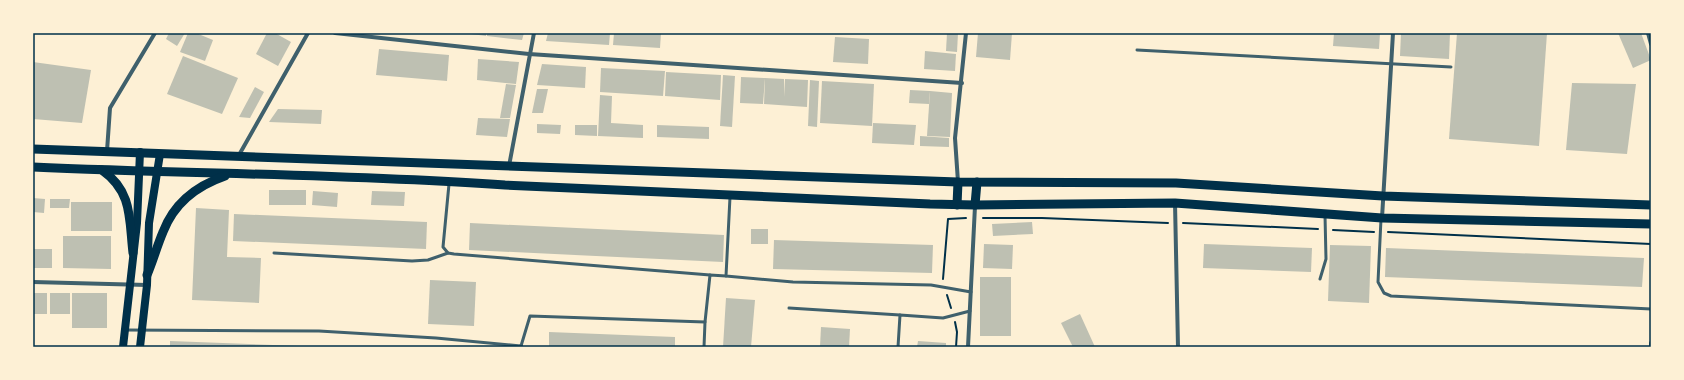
<svg xmlns="http://www.w3.org/2000/svg" width="1684" height="380" viewBox="0 0 1684 380" font-family="'DM Sans',sans-serif">
<rect width="100%" height="100%" fill="#fdf0d5"/>
<g fill="#bec0b2">
<polygon points="169,33 185,33 177,46 166,39"/>
<polygon points="188,33 196,33 213,40 205,61 180,52"/>
<polygon points="267,33 275,33 291,42 278,66 256,54"/>
<polygon points="464,33 486,33 486,36"/>
<polygon points="487,33 524,33 522,40 487,36"/>
<polygon points="548,33 610,33 609,45 546,41"/>
<polygon points="614,33 661,33 660,48 613,45"/>
<polygon points="947,33 958,33 957,52 946,51"/>
<polygon points="978,33 1012,33 1010,60 976,57"/>
<polygon points="1334,33 1380,33 1379,49 1333,46"/>
<polygon points="1401,33 1450,33 1449,59 1400,56"/>
<polygon points="1457,33 1547,33 1539,146 1449,139"/>
<polygon points="1618,33 1641,33 1651,60 1633,68"/>
<polygon points="835,37 869,39 868,64 833,62"/>
<polygon points="379,49 449,55 447,81 376,75"/>
<polygon points="925,51 956,54 955,71 924,69"/>
<polygon points="183,56 238,78 222,114 167,94"/>
<polygon points="478,59 519,62 516,84 477,80"/>
<polygon points="33,62 91,70 82,123 33,119"/>
<polygon points="542,64 586,67 585,88 537,85"/>
<polygon points="601,68 665,71 663,96 600,92"/>
<polygon points="666,72 721,75 720,100 665,96"/>
<polygon points="723,75 735,76 732,127 720,126"/>
<polygon points="741,77 765,78 763,104 740,103"/>
<polygon points="765,78 784,79 784,97 785,79 808,80 807,107 764,104"/>
<polygon points="810,80 819,81 817,127 808,126"/>
<polygon points="822,81 874,84 872,126 820,123"/>
<polygon points="1572,83 1636,84 1627,154 1566,150"/>
<polygon points="506,84 516,85 510,118 500,118"/>
<polygon points="255,87 264,92 250,118 239,117"/>
<polygon points="537,89 548,89 543,113 532,113"/>
<polygon points="910,90 930,91 929,104 909,103"/>
<polygon points="930,91 952,93 950,137 927,136"/>
<polygon points="600,95 612,96 611,123 643,125 643,138 598,136"/>
<polygon points="278,109 322,110 321,124 269,122"/>
<polygon points="478,118 510,119 507,137 476,135"/>
<polygon points="873,123 916,125 914,145 872,143"/>
<polygon points="537,124 561,125 560,134 537,133"/>
<polygon points="575,125 597,125 597,136 575,135"/>
<polygon points="657,125 709,127 709,139 657,137"/>
<polygon points="920,136 949,138 949,147 920,146"/>
<rect x="269" y="190" width="37" height="15"/>
<polygon points="313,191 338,193 337,207 312,205"/>
<polygon points="372,191 405,192 404,206 371,205"/>
<polygon points="33,198 45,199 44,213 33,212"/>
<polygon points="50,199 70,199 69,208 50,208"/>
<rect x="71" y="202" width="41" height="29"/>
<polygon points="196,208 229,210 227,257 261,258 259,303 192,300"/>
<polygon points="234,214 427,222 426,249 233,241"/>
<polygon points="1032,222 1033,234 993,236 992,224"/>
<polygon points="470,223 724,235 723,262 469,250"/>
<rect x="751" y="229" width="17" height="15"/>
<polygon points="63,236 111,236 111,269 63,268"/>
<polygon points="774,240 933,245 932,273 773,269"/>
<polygon points="984,244 1013,245 1012,269 983,268"/>
<polygon points="1204,244 1312,248 1311,272 1203,268"/>
<polygon points="1330,245 1371,246 1369,303 1328,301"/>
<polygon points="1386,248 1644,258 1642,287 1385,277"/>
<rect x="33" y="249" width="19" height="19"/>
<rect x="980" y="277" width="31" height="59"/>
<polygon points="430,280 476,282 474,326 428,324"/>
<rect x="33" y="293" width="14" height="21"/>
<rect x="50" y="293" width="20" height="21"/>
<rect x="72" y="293" width="35" height="35"/>
<polygon points="726,298 755,300 751,347 723,347"/>
<polygon points="1080,314 1095,347 1073,347 1061,323"/>
<polygon points="821,327 850,329 849,347 820,347"/>
<polygon points="549,332 675,337 675,347 549,347"/>
<polygon points="170,341 299,346 299,347 170,347"/>
<polygon points="918,341 946,343 946,347 917,347"/>
</g>
<g fill="none" stroke-linecap="round" stroke-linejoin="round">
<g stroke="#003049" stroke-width="2">
<polyline points="983,218 1042,218 1168,223"/>
<polyline points="1183,223 1318,229"/>
<polyline points="1333,230 1374,232"/>
<polyline points="1388,232 1651,244"/>
<polyline points="943,279 948,219 966,218"/>
<polyline points="947,295 951,308"/>
<polyline points="955,322 957,332 956,347"/>
</g>
<g stroke="#3f606c" stroke-width="3">
<polyline points="1137,50 1451,67"/>
<polyline points="449,184 443,247 448,253 454,254 710,275"/>
<polyline points="730,197 726,276 793,282 931,285 971,292"/>
<polyline points="1381,219 1378,282 1384,293 1391,296 1651,309"/>
<polyline points="274,253 412,261 428,260 448,253"/>
<polyline points="1320,279 1326,259 1325,215"/>
<polyline points="789,308 900,315"/>
<polyline points="126,330 319,331 436,338 521,346 530,316 705,322"/>
<polyline points="704,347 705,322 710,275 726,276"/>
<polyline points="898,347 900,315 943,318 970,311"/>
</g>
<g stroke="#3f606c" stroke-width="4">
<polyline points="335,33 529,54 962,83"/>
<polyline points="1648,33 1651,44"/>
<polyline points="107,151 110,108 155,33"/>
<polyline points="239,155 308,33"/>
<polyline points="509,166 534,33"/>
<polyline points="958,182 955,138 966,33"/>
<polyline points="1175,203 1178,347"/>
<polyline points="1382,218 1393,33"/>
<polyline points="33,282 147,285"/>
<polyline points="521,346 521,347"/>
<polyline points="968,347 975,206"/>
<polyline points="1651,347 1651,343"/>
</g>
<g stroke="#003049" stroke-width="8">
<polyline points="123,347 137,223 140,152"/>
<polyline points="140,347 147,285 149,223 160,154"/>
</g>
<g stroke="#003049" stroke-width="9">
<polyline points="33,149 958,182 1176,183 1383,196 1651,205"/>
<path d="M33 167C190 174 348 174 505 185L930 204 975 205 1175 203 1382 218 1651 224"/>
<path d="M102 170C133 192 129 219 133 253"/>
<polyline points="957,205 958,182"/>
<polyline points="975,205 977,182"/>
<path d="M147 275C153 261 157 246 163 232 174 203 196 186 225 176"/>
</g>
</g>
<rect width="1684" height="380" fill="none" stroke="#fdf0d5" stroke-width="68"/>
<rect x="34" y="34" width="1616" height="312" fill="none" stroke="#003049" stroke-width="1.5"/>
</svg>
